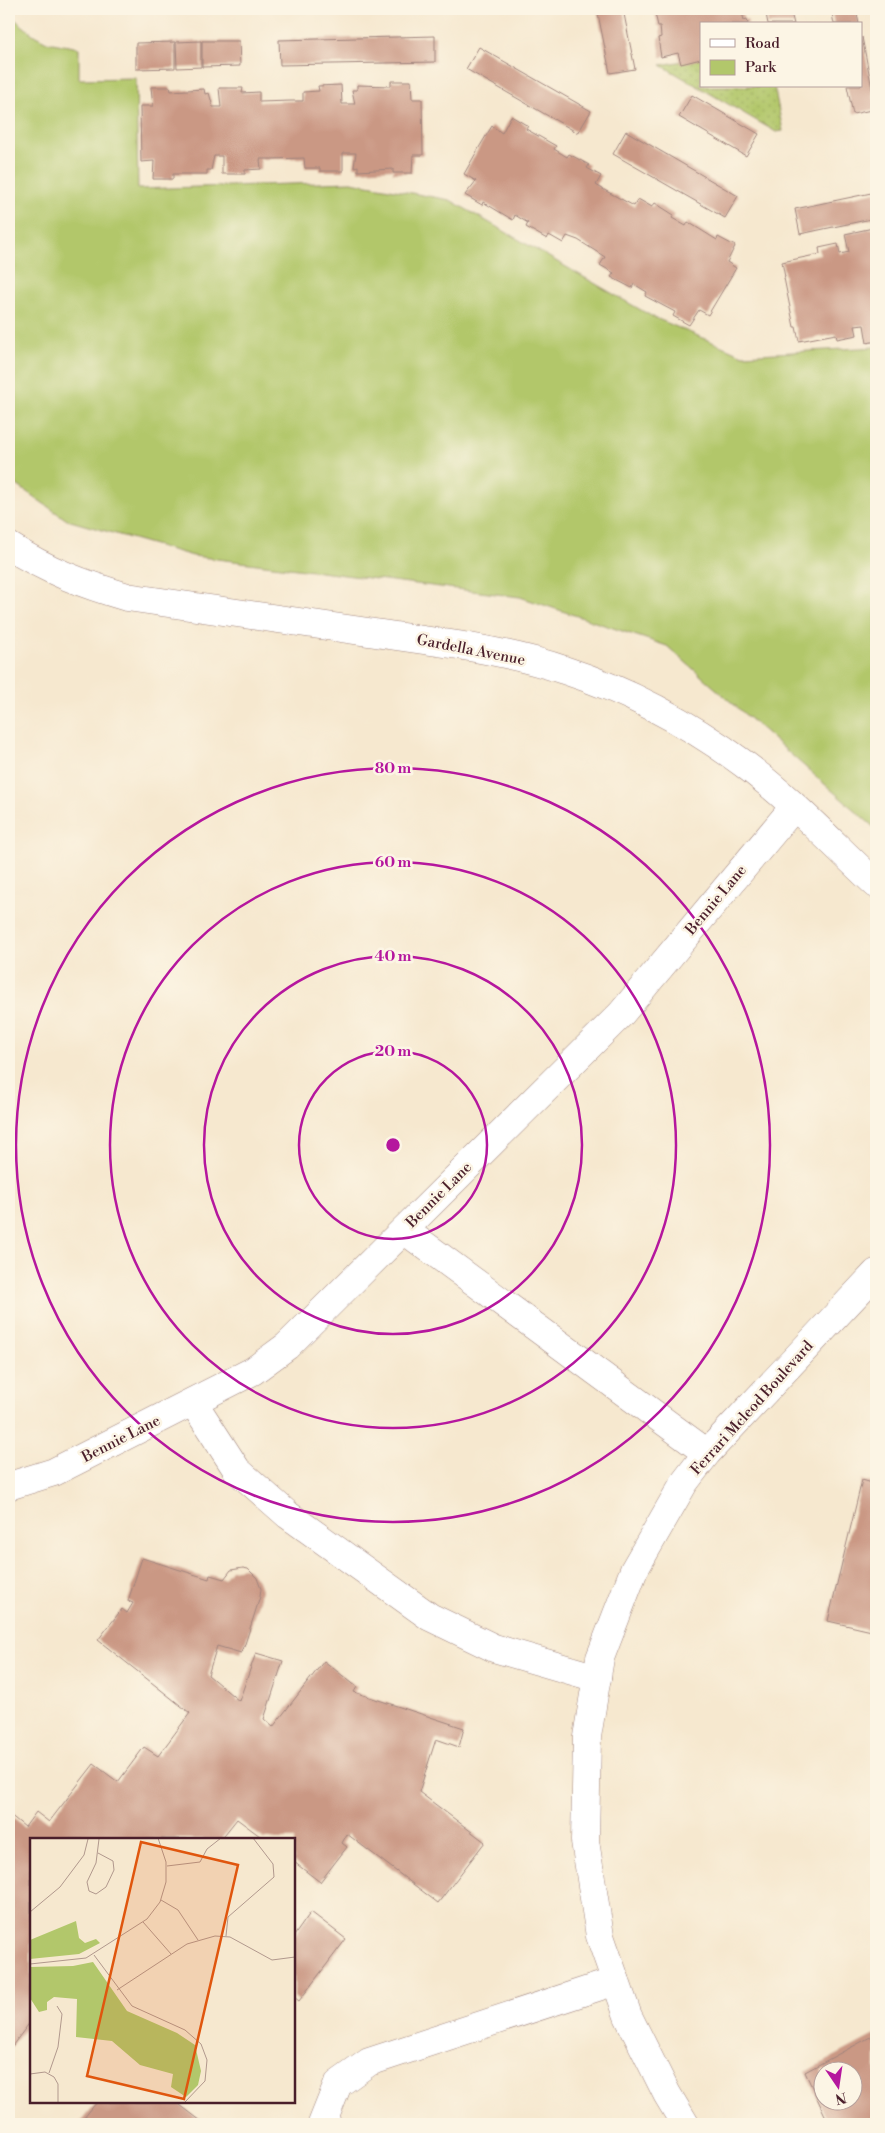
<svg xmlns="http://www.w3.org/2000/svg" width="885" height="2133" viewBox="0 0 885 2133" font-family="'Libre Bodoni',serif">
<defs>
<pattern id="park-dots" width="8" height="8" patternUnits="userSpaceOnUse" patternTransform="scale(1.25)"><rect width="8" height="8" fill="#b2c76b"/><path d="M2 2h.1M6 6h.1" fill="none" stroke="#9baa5d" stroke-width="1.8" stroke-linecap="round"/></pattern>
</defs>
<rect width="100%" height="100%" fill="#fcf5e5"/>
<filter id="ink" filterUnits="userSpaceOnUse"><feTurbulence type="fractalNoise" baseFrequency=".02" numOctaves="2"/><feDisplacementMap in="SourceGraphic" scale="10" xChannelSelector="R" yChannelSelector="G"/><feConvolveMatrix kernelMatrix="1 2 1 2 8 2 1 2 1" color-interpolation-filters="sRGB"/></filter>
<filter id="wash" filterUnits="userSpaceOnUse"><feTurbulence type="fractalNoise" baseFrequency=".0096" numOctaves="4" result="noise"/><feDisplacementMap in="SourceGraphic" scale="20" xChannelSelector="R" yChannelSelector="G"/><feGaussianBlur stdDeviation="1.12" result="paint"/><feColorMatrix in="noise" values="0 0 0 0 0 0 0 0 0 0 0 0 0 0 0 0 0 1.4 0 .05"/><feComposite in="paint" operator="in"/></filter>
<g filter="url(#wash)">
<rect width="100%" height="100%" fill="#f6e8cf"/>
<polygon fill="#b2c76b" stroke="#7e734b" points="12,17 34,35 47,42 79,48 79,79 136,78 138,189 351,182 450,200 653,317 743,355 876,347 876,829 667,646 520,597 193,556 67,520 14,483 9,477 9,18"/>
<polygon fill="url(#park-dots)" stroke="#7e734b" points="701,58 701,86 774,86 783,131 776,132 661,65"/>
<g id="blocks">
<g fill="#ca9884" fill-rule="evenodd">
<polygon points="597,9 623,9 635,69 610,73"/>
<polygon points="654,9 741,9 744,20 747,19 748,24 701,24 701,59 681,64 678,53 661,57 658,38 661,37 660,26 658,26"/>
<polygon points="765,9 790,9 794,24 768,24"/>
<polygon points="831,9 856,9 859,24 834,24"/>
<polygon points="435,36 435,62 280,65 279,40"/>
<polygon points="862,37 876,109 853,114 847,86 861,86"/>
<polygon points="201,41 201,67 177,68 176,42"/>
<polygon points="202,41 239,41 240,66 202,67"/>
<polygon points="175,42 175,68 136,69 136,43"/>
<polygon points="479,47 591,111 578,133 466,69"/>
<polygon points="391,81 411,81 412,99 422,99 423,155 413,155 412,173 393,173 393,169 358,171 358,166 354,167 356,153 343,153 343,171 320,171 320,168 305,168 304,158 271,159 260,159 261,169 245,170 245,174 222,174 222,156 214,156 211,170 207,170 207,174 173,174 173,179 153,179 154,161 141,162 140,106 153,106 151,87 170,87 171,91 204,89 205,94 209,93 213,107 221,107 219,88 243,88 242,93 259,92 259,102 291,101 303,101 303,92 319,91 318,86 341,85 342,104 355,104 352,90 357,90 357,85 391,86"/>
<polygon points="692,95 759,134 746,156 679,117"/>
<polygon points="511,116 528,126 526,129 556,146 554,149 567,157 569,154 589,165 587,168 601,176 596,185 606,191 634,206 638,199 652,207 655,203 674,215 672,218 686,226 688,222 717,240 718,237 735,246 727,262 736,268 708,315 699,310 689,325 673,316 675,312 645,296 647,292 634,284 632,288 611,277 614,273 600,265 605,257 578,240 567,236 563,243 549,235 547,239 526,227 528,223 515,215 513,220 483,202 482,205 465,195 476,181 464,174 480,146 492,126 502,133"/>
<polygon points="626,131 738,196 725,218 613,154"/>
<polygon points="876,192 876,218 800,234 795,209"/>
<polygon points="873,228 876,243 876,341 867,343 864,325 855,326 857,335 837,339 836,334 799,341 796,327 794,327 784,278 785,277 782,262 820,254 819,248 838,244 840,254 849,252 845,234"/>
<polygon points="862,1480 876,1484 876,1632 828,1621"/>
<polygon points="142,1558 209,1579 210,1575 224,1579 231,1570 243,1568 248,1569 257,1578 261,1589 260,1597 244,1647 243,1647 241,1653 217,1646 208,1675 239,1701 256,1653 283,1661 264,1719 273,1727 324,1661 357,1687 354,1692 464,1728 459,1747 436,1739 419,1792 485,1842 438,1903 347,1834 342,1843 347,1847 320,1882 294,1862 294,1839 264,1839 237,1819 221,1839 31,1839 31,2021 9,2050 9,1814 25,1827 36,1812 49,1822 94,1764 118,1782 144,1747 158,1756 190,1713 98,1640 122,1609 127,1613 133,1603 128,1601"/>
<polygon points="311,1912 346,1939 299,2001 294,1997 294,1936"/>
<path d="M876 2034V2124H829L805 2072ZM822 2070H852V2100H822Z"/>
<polygon points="97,2102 176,2102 205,2124 79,2124"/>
</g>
</g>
</g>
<g filter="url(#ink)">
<use href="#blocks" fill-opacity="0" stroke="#a0847d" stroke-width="1"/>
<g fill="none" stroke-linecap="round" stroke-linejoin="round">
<defs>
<g id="minor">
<path d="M9 546C48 571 83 584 127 597L458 645C493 651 530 658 564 670 629 691 690 724 744 764 792 800 833 844 876 884"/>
<polyline points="404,1230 707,1453"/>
<polyline points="193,1402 237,1470 288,1515 430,1617 494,1648 597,1678"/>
<polyline points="9,1486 54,1472 253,1371 287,1346 621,1014 794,807"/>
<polyline points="322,2124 338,2084 369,2062 616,1981"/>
<polyline points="685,2124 667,2094 628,2016 600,1936 585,1841 587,1737 600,1658 634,1570 684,1483 707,1453 876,1273"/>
</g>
</defs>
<use href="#minor" stroke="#a0847d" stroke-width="29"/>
<use href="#minor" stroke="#fff" stroke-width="28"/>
</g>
</g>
<g fill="none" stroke="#b5179e" stroke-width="2.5">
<circle cx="393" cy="1145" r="94"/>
<circle cx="393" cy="1145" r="189"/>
<circle cx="393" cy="1145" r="283"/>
<circle cx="393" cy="1145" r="377"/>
</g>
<g text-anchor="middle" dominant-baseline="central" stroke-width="5" stroke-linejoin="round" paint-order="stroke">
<g font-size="15" fill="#4a1f2b" stroke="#fcf5e5">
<text transform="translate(471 650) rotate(11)">Gardella Avenue</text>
<text transform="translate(716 900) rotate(-50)">Bennie Lane</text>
<text transform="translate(439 1195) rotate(-45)">Bennie Lane</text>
<text transform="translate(752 1408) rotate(-48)">Ferrari Mcleod Boulevard</text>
<text transform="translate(121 1439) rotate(-27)">Bennie Lane</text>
</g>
</g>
<g transform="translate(30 1838)">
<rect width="265" height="265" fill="#f6e8cf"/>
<path d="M46 83 49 100 55 105 66 101 70 105 49 116 0 121V102ZM63 124 97 173 147 195 165 207 171 233 168 247 156 259 141 249 143 236 110 227 82 203 46 199 47 161 24 159 17 164V172L9 174 0 160V129L43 128Z" fill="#b2c76b"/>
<path fill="none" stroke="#b1988d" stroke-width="1" d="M55 0H76M68 15 83 23 84 32 76 49 66 56 59 53 57 44 66 25 69 1M137 28 170 24 177 11 191 0M131 62 148 72 168 102M0 74 30 49 54 17 58 1M113 84 141 116M196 98 198 79 244 39 243 26 223 0M64 117 102 168 155 192 171 206 177 222 175 243 154 265M0 126 56 120 117 81 130 64 136 44V24L128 0M87 152 157 106 185 98 200 99 242 122 265 119M19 235 28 209 32 176 27 168M0 236 15 234 24 239 28 246V265"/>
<path fill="#e0560e" fill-opacity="0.15" stroke="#e0560e" stroke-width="2.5" d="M111 4 208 27 154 261 57 238Z"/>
<rect width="265" height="265" fill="none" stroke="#4a1f2b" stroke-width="2.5"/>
</g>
<circle cx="393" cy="1145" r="8" fill="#b5179e" stroke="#fcf5e5" stroke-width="2.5"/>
<g font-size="15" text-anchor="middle" font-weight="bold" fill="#b5179e" stroke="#fcf5e5" stroke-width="5" stroke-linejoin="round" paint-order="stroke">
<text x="393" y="773">80 m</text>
<text x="393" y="867">60 m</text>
<text x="393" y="961">40 m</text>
<text x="393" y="1056">20 m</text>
</g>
<rect width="885" height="2133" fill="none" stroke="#fcf5e5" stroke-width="30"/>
<rect x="700" y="22" width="162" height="65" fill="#fcf5e5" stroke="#b59f9b"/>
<rect x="710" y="39" width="25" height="8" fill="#ffffff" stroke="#b59f9b"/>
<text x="745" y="48" font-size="15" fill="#4a1f2b">Road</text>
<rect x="710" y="60" width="25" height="15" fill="#b2c76b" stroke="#b59f9b"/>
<text x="745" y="72" font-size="15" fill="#4a1f2b">Park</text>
<g transform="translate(838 2086) rotate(167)"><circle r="24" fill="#fcf5e5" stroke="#b59f9b"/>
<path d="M0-4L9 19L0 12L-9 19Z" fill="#b5179e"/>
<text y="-8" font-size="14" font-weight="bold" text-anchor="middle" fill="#4a1f2b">N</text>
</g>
</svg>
